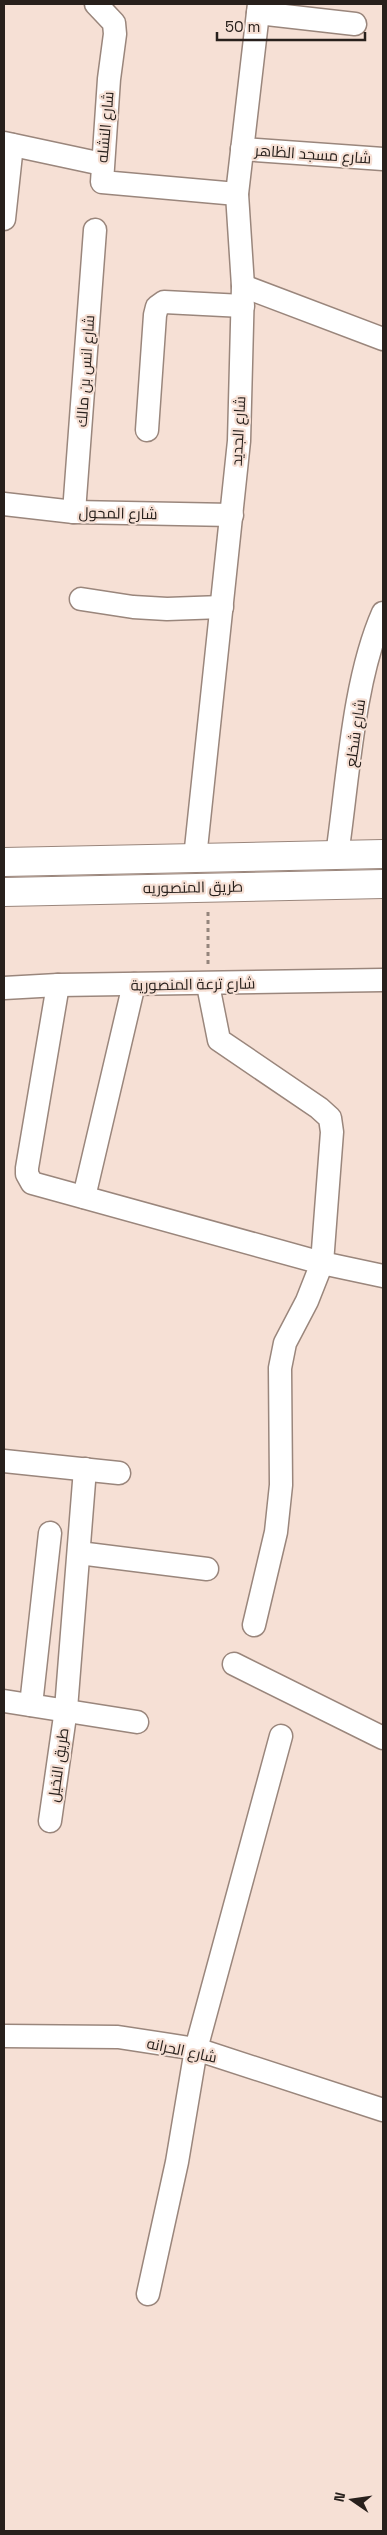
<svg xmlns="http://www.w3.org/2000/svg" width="387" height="2535" viewBox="0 0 387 2535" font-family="'Space Grotesk',Cairo,sans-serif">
<rect width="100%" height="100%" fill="#f6e0d5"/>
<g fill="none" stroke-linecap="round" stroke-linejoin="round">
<defs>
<g id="minor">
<polyline points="96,4 114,23 115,34 109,79 102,182 237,194"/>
<polyline points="258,13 355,24"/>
<polyline points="4,143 102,164"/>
<polyline points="242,149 383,159"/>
<polyline points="4,219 12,145"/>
<polyline points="243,286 383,339"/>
<polyline points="147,430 155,315 157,307 164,302 243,306"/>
<polyline points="4,504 74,512 232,515"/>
<polyline points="74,512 95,230"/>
<polyline points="81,599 133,607 167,609 222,607"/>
<path d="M337 855C348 780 353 681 383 613"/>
<polyline points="195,858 239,441 243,286 237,194 259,4"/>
<polyline points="58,985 27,1168 27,1174 32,1183 322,1263 383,1276"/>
<polyline points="208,985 219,1040 319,1108 330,1118 332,1132 322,1263 307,1301 285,1343 280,1368 281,1485 276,1532 254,1625"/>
<polyline points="4,988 58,985 383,980"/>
<polyline points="84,1197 134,984"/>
<polyline points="4,1461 119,1473"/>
<polyline points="79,1553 207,1569"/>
<polyline points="234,1664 383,1738"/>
<polyline points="4,1701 137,1722"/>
<polyline points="31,1705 50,1533"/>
<polyline points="50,1821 66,1709 85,1469"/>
<polyline points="4,2036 118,2037 196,2049 383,2110"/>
<polyline points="148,2294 177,2162 196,2049 281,1736"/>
</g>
<g id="secondary">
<polyline points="4,862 383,854"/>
<polyline points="4,892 383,884"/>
</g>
</defs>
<use href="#minor" stroke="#9a867c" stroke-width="25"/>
<use href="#secondary" stroke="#9a867c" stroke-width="30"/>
<polyline stroke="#94857d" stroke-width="3" stroke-dasharray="4 4" stroke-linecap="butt" points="208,964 208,910"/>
<use href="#minor" stroke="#fff" stroke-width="22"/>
<use href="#secondary" stroke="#fff" stroke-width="28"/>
</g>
<g text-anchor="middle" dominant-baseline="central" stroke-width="4.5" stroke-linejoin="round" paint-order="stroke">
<g font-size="15" fill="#28201c" stroke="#f6e0d5">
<text transform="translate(105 127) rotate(-85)">شارع النشله</text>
<text transform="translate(313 154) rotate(4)">شارع مسجد الظاهر</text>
<text transform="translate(85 371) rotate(-86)">شارع انس بن مالك</text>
<text transform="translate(238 431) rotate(-87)">شارع الجديد</text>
<text transform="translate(118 513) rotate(1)">شارع المحول</text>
<text transform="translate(355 733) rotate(-82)">شارع شخلع</text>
<text transform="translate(193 887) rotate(-1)">طريق المنصوريه</text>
<text transform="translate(193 984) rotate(-1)">شارع ترعة المنصورية</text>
<text transform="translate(58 1765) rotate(-82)">طريق النخيل</text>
<text transform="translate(182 2050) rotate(12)">شارع الحرانه</text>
</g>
</g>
<rect width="387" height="2535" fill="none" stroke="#28201c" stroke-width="10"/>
<g transform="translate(352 2500) rotate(283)" stroke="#f6e0d5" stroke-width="4" paint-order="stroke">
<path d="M0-4L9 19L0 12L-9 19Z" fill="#28201c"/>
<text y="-8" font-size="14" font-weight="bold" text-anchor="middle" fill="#28201c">N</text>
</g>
<path d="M217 32v8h148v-8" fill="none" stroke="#28201c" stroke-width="2.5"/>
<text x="225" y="32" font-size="15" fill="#28201c" stroke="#f6e0d5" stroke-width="4" paint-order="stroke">50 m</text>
</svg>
